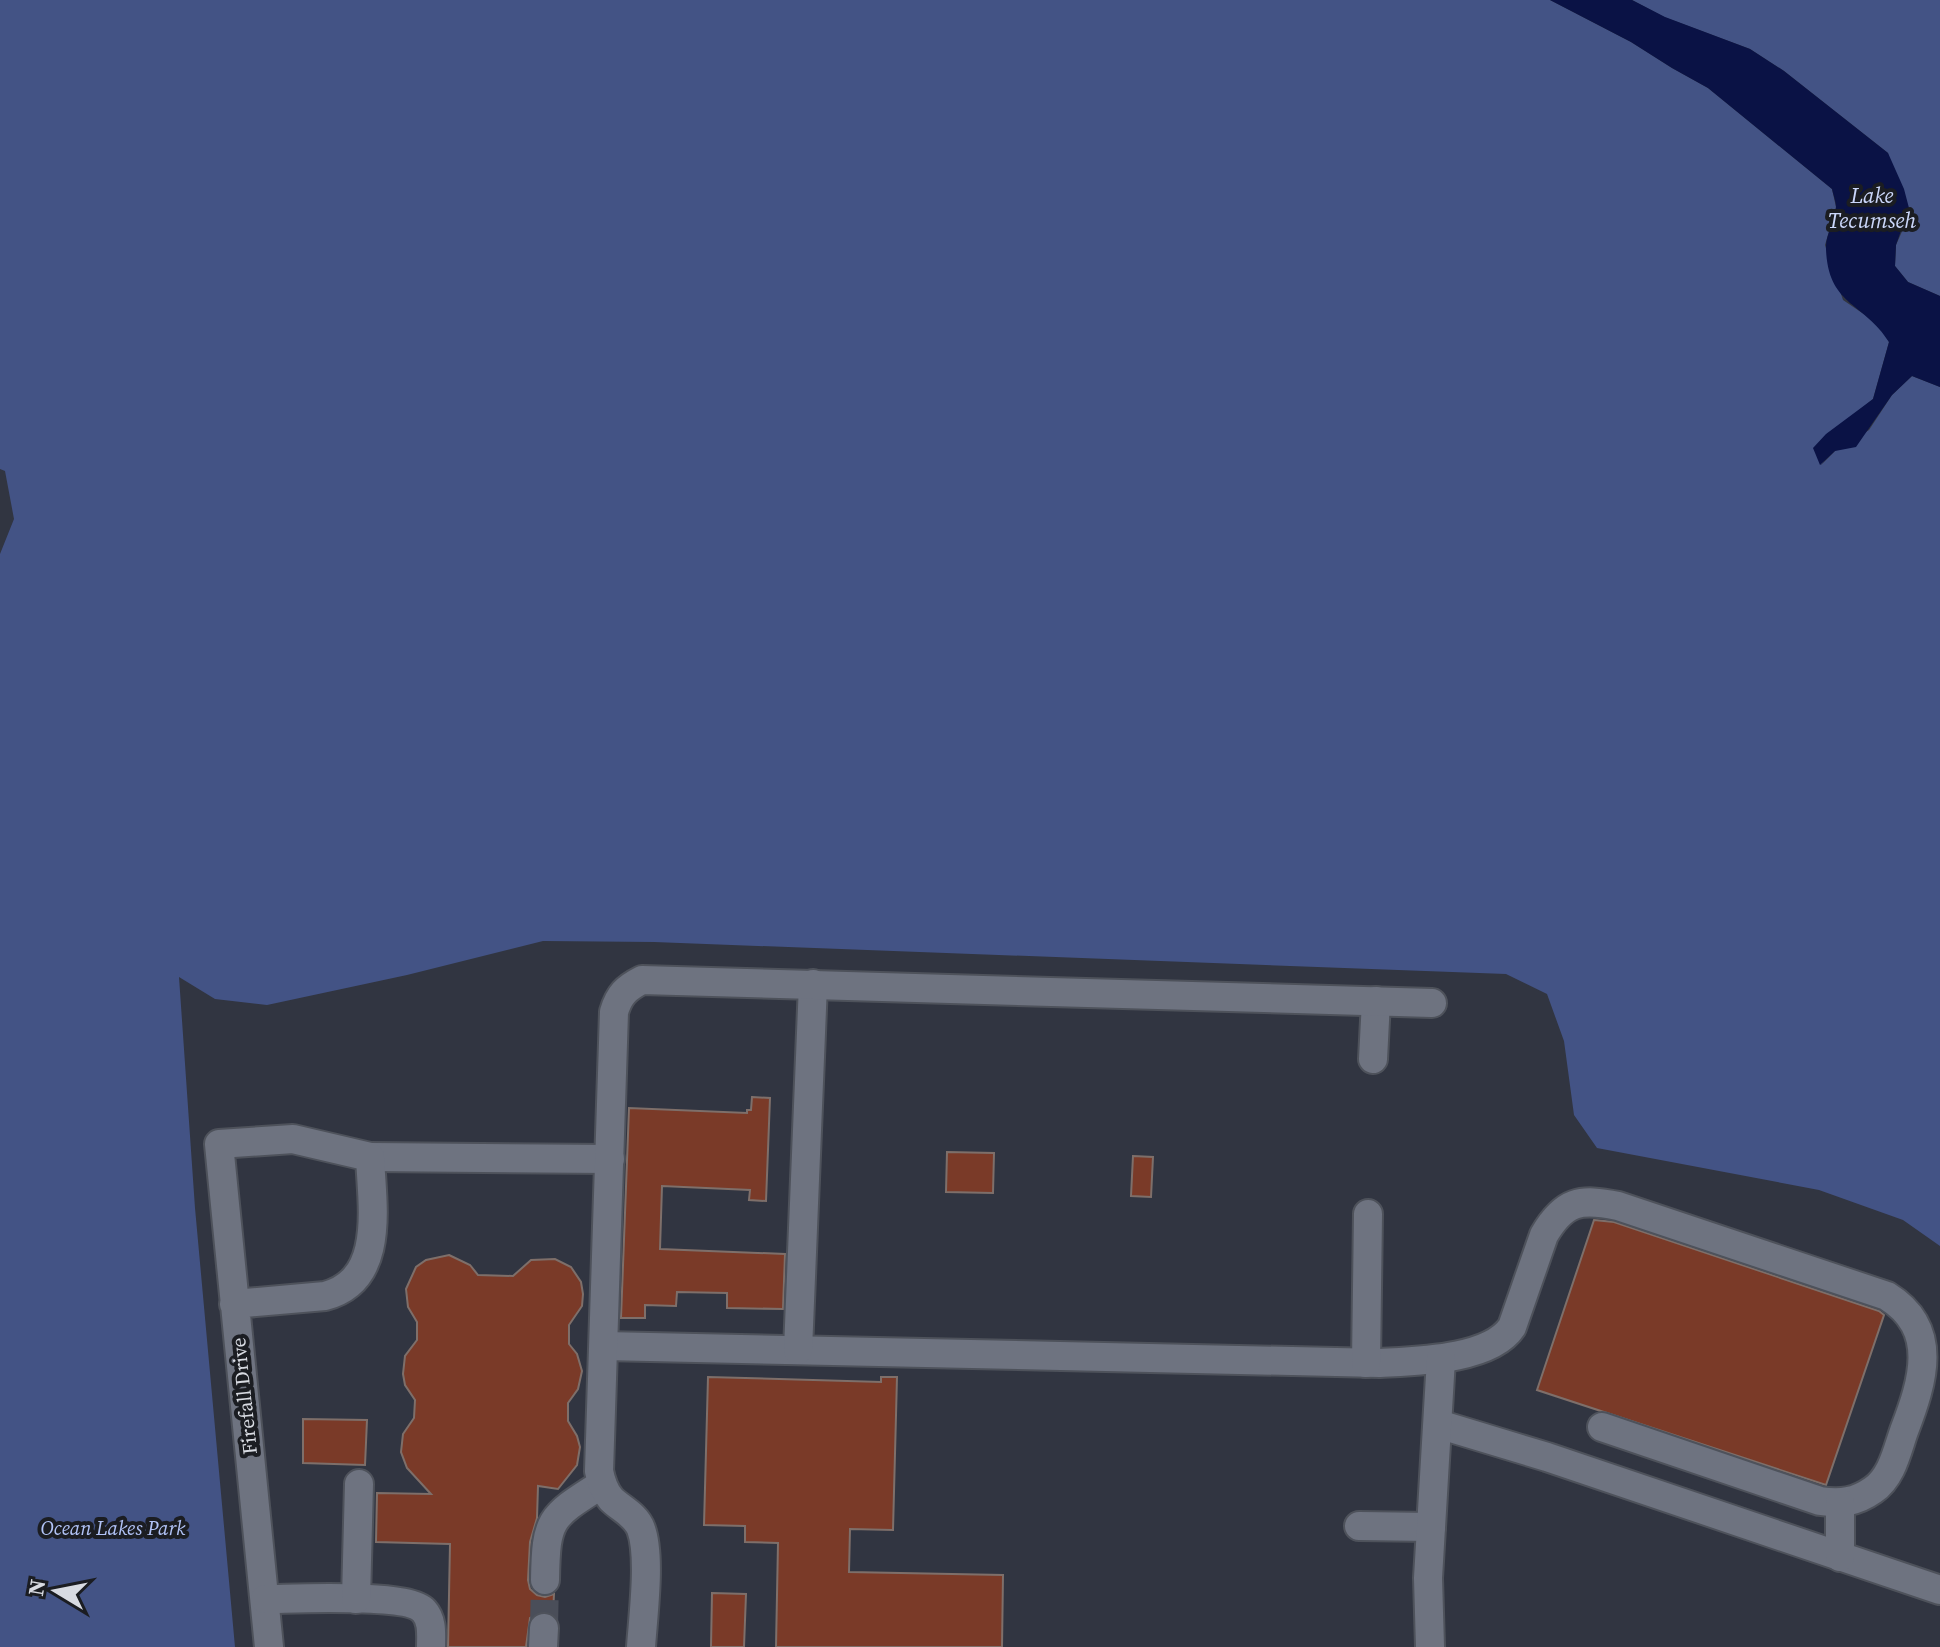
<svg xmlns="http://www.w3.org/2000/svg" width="1940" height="1647" viewBox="0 0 1940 1647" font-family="'Source Serif 4',serif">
<rect width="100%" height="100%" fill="#313541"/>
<g fill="#435385">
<polygon points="0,0 1550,0 1631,42 1672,68 1708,88 1832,189 1836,207 1825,245 1843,300 1877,323 1889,342 1873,399 1857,412 1821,465 1835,451 1869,430 1892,395 1912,376 1940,387 1940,1246 1903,1220 1819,1190 1597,1148 1574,1115 1564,1041 1547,994 1506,974 654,942 543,941 407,975 267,1005 215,999 179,977 195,1208 235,1647 0,1647 0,554 14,519 5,471 0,469"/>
<polygon points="1632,0 1940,0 1940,296 1908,282 1895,266 1896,245 1904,227 1888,153 1784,71 1750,49 1664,17"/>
</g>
<path fill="#0a1245" d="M1550 0H1632L1665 17 1750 49 1784 71 1888 153 1904 189 1909 208 1896 245 1895 266 1908 282 1940 296V387L1912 376 1892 395 1856 447 1835 451 1820 465 1813 448 1826 434 1873 399 1889 342C1864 302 1828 306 1826 249 1825 234 1836 221 1836 207 1836 202 1833 194 1832 189L1708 88 1672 68 1631 42Z"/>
<g fill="#7a3a28" stroke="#7e6f6a" stroke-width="2">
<polygon points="752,1097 770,1098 766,1201 749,1200 750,1190 662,1186 660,1249 785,1254 783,1309 727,1308 727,1293 677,1292 676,1306 645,1305 645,1318 621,1318 629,1108 747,1113 747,1110 751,1110"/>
<polygon points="947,1152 994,1153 993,1193 946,1192"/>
<polygon points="1133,1156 1153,1157 1151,1197 1131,1196"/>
<polygon points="1594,1220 1614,1222 1879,1311 1884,1315 1826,1485 1537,1390"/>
<polygon points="449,1255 470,1265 478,1275 513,1276 531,1260 555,1259 571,1267 581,1282 583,1294 582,1306 569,1325 569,1344 577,1354 582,1371 578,1389 568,1403 568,1421 577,1436 580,1447 577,1465 558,1489 538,1486 537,1518 530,1542 528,1580 530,1589 537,1595 545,1597 554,1594 553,1614 544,1611 530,1618 526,1647 448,1647 450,1544 376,1542 377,1493 431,1494 407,1468 401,1452 403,1434 414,1418 415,1400 405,1385 403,1374 405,1356 417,1340 417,1322 408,1307 406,1289 416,1267 426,1260"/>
<polygon points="708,1377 881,1382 881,1377 897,1377 893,1530 850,1529 849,1572 1003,1575 1002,1647 776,1647 778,1543 745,1542 745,1526 704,1525"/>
<polygon points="303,1419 367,1420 365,1465 303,1463"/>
<polygon points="712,1593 746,1594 744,1647 711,1647"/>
</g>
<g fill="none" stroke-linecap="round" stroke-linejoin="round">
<polyline stroke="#4a4e59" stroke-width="28" stroke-dasharray="28 14" stroke-linecap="butt" points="544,1628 545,1580"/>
<defs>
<g id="minor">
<polyline points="1373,1059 1376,1001"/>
<polyline points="370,1157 610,1159"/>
<path d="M234 1304 325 1296C386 1280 372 1205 370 1157L293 1139 219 1144 269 1647"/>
<path d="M604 1346 1380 1363C1416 1361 1490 1360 1512 1327L1544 1235C1564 1201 1580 1198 1618 1206L1887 1296C1940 1329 1923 1381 1904 1431 1897 1451 1892 1477 1873 1490 1856 1502 1841 1504 1820 1501L1602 1427"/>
<polyline points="798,1350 813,984"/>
<polyline points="1366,1363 1368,1214"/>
<polyline points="1438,1424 1547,1457 1940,1590"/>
<polyline points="1840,1503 1840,1557"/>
<polyline points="1359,1526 1431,1527"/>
<path d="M545 1580C546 1518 550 1517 602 1484"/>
<path d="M265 1599C294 1599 408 1593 424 1611 433 1621 431 1635 431 1647"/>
<polyline points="356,1599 359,1484"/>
<polyline points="543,1647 544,1628"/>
<path d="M641 1647C643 1617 651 1556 641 1529 636 1515 621 1509 611 1499 604 1491 601 1481 599 1471L614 1012C619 995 626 988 642 980L1432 1003"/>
<polyline points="1430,1647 1428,1578 1441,1359"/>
</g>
</defs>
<use href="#minor" stroke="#4e525b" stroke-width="32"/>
<use href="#minor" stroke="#6e7380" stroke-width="28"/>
</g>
<g text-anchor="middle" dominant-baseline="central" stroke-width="8" stroke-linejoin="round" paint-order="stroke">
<g font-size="20" fill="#d8dbe2" stroke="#1b1d22">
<text transform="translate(244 1396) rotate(-96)">Firefall Drive</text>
</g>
<g font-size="20" font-style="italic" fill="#b1c3f6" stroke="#1b1d22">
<text x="113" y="1528">Ocean Lakes Park</text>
</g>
<g font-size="22" font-style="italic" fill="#cbd7fa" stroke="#1b1d22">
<text x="1872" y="195">Lake<tspan x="1872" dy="25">Tecumseh</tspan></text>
</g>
</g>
<g transform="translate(56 1591) rotate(280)" stroke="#1b1d22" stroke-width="6" paint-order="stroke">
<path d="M0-6L14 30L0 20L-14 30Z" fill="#d8dbe2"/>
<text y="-12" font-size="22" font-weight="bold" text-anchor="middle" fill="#d8dbe2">N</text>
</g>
</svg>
